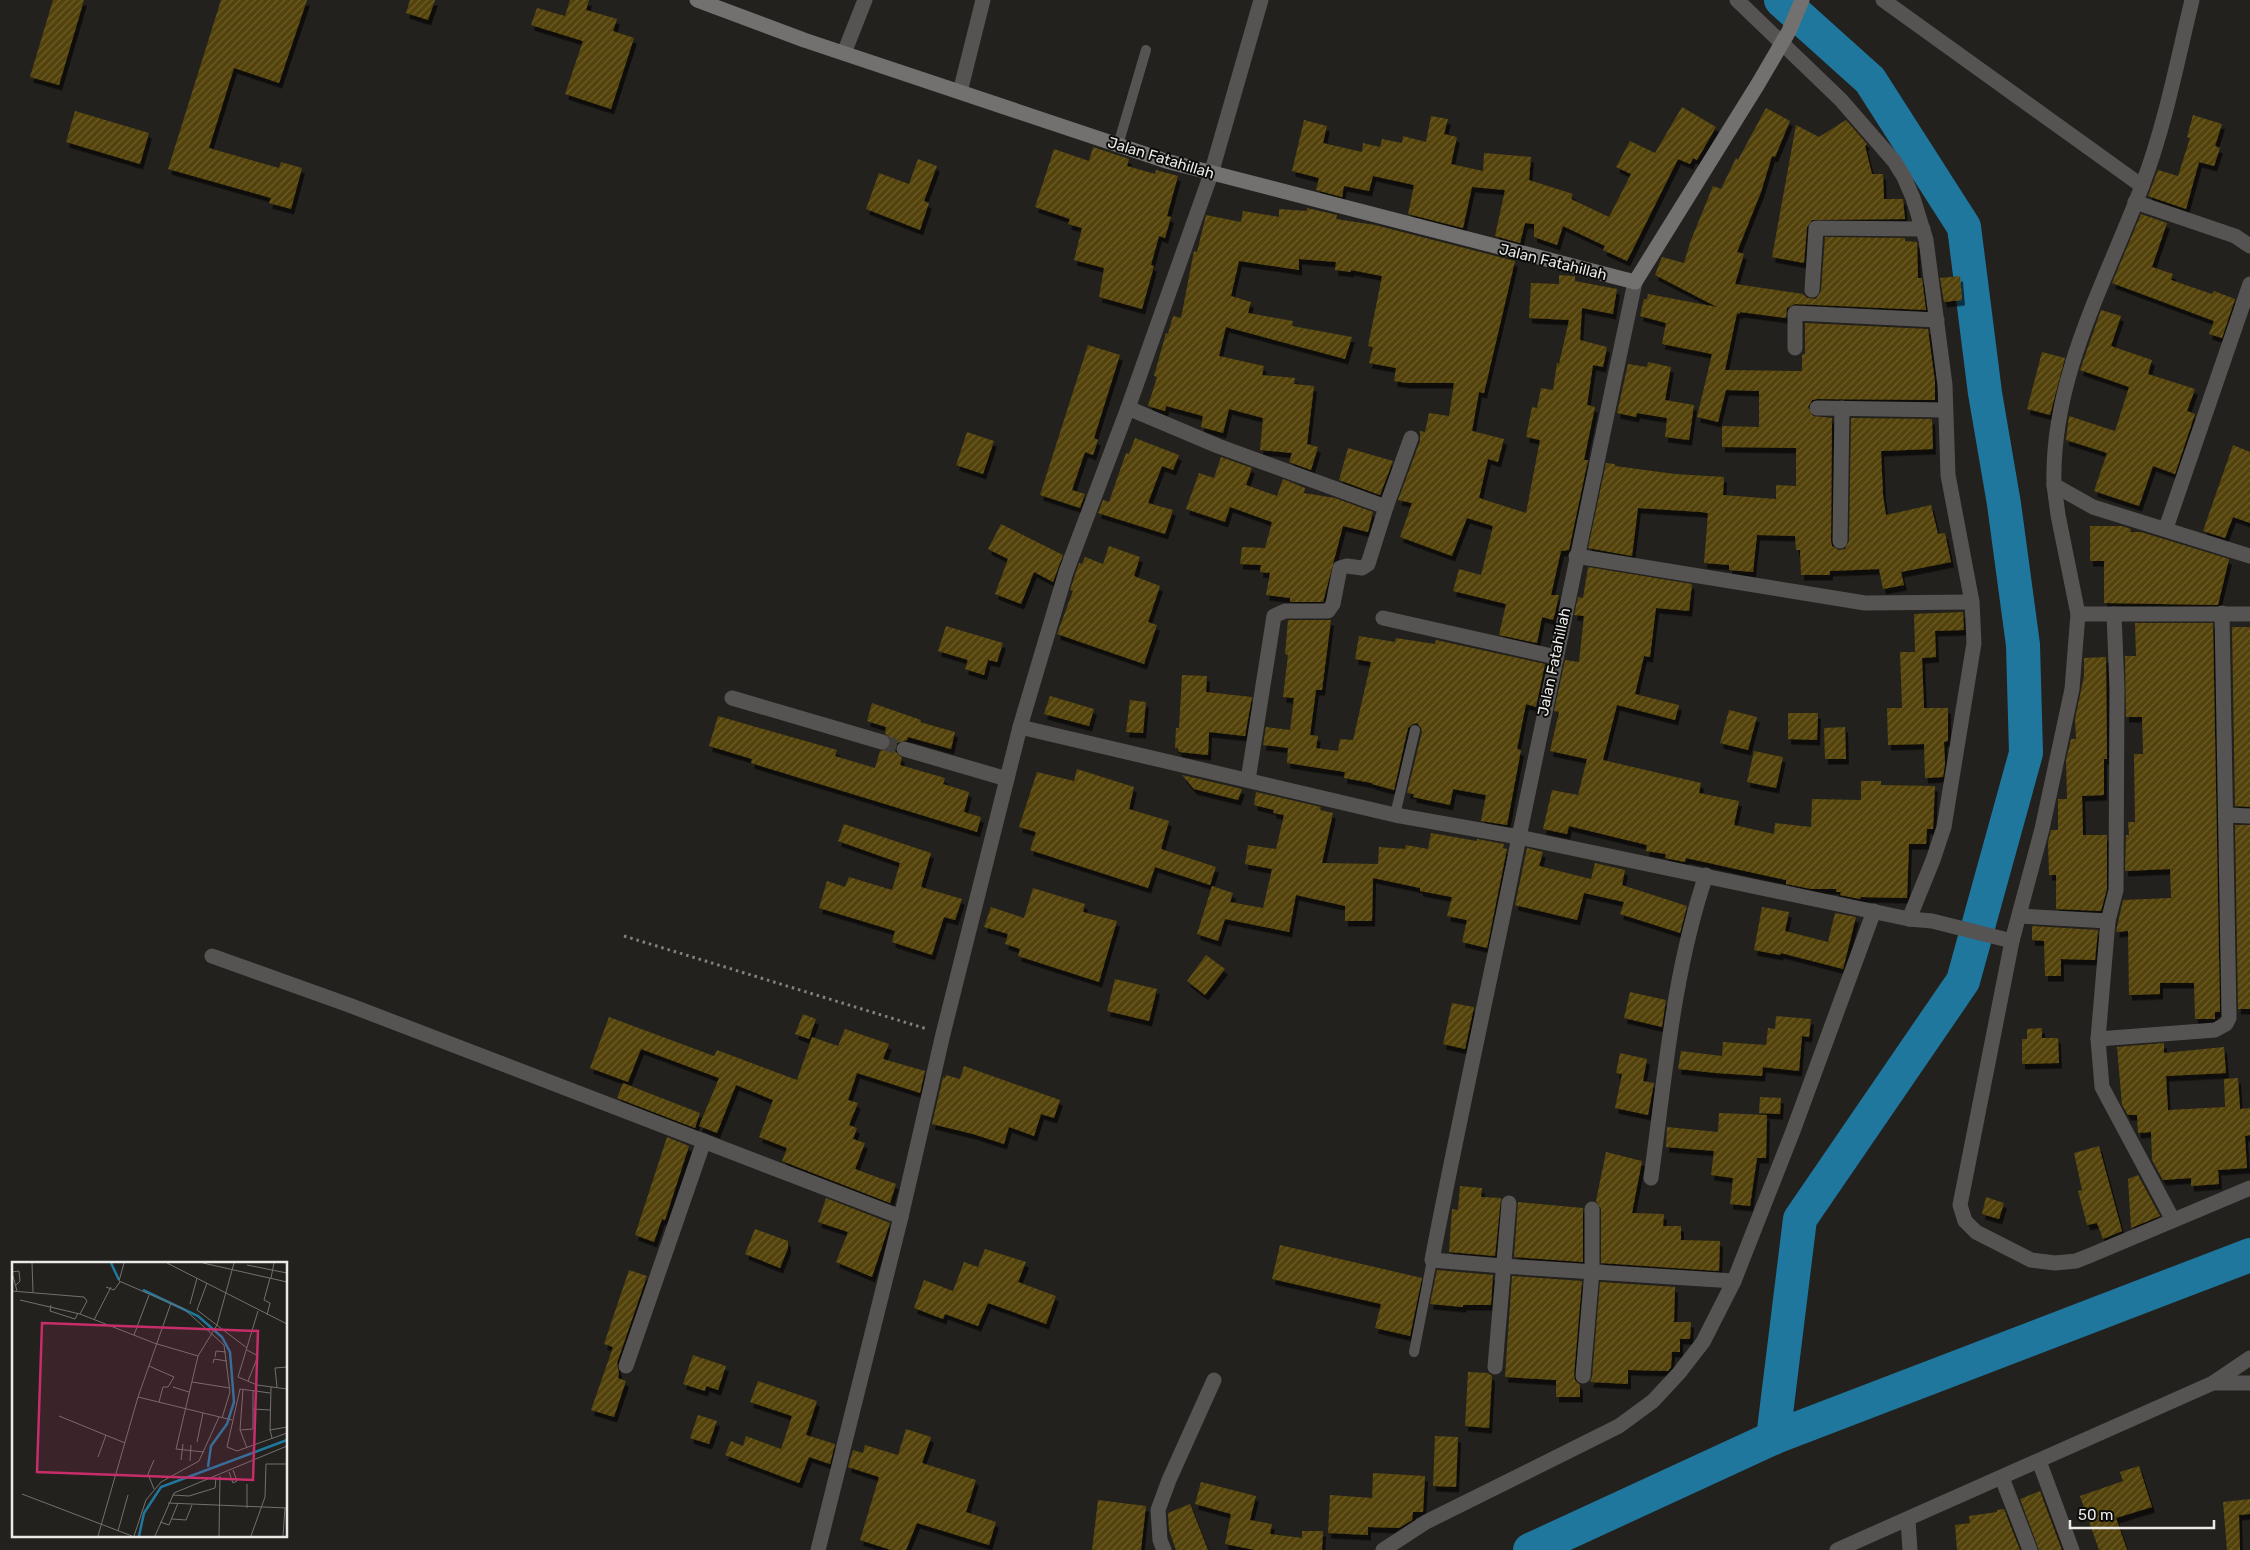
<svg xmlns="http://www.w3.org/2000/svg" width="2250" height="1550" viewBox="0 0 2250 1550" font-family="Rubik,sans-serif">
<defs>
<pattern id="building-hatch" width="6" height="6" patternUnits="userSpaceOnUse" patternTransform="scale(1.25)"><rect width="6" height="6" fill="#534309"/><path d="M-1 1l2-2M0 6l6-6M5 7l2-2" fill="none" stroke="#6c5e2d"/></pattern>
<filter id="shadow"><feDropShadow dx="3" dy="5.5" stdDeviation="0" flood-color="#0009"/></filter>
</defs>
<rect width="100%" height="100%" fill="#22211e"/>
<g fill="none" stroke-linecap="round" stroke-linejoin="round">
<g stroke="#20779e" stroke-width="34">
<polyline points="1773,1438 1800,1219 1963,981 2026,753 2023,645 2004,504 1985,393 1964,227 1870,80 1781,0"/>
<polyline points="1530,1550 1773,1438 2250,1255"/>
</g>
</g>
<g fill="url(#building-hatch)" filter="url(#shadow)">
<polygon points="53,0 84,0 59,85 30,77"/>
<polygon points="221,0 307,0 279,83 234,68 209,148 279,168 281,162 302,168 291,209 269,203 271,198 168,169"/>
<polygon points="410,0 435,0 428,20 406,13"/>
<polygon points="570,0 589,0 586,10 617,19 613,31 634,38 611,109 565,94 583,41 531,25 537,8 565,16"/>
<polygon points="1682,107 1716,127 1697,160 1693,158 1690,164 1678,159 1627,261 1603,250 1605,246 1563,226 1557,245 1534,237 1534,224 1525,223 1520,243 1495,236 1505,190 1472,187 1463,228 1408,214 1414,185 1373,176 1369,191 1344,186 1342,197 1316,190 1319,178 1292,171 1304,120 1327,126 1323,143 1362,152 1363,143 1380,147 1382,139 1402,143 1403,136 1426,142 1431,116 1448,119 1444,134 1457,137 1451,164 1483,171 1484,153 1531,157 1529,180 1573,194 1571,199 1609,217 1631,174 1616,167 1630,141 1655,153"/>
<polygon points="1766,108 1790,121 1775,157 1772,156 1761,192 1737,252 1744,254 1735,284 1803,294 1807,298 1816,299 1821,291 1825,237 1905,238 1905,241 1917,242 1918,278 1922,278 1926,310 1795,304 1787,308 1786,318 1740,312 1740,314 1737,313 1725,370 1802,371 1802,355 1805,354 1805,323 1928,329 1935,382 1935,400 1817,399 1812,400 1808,407 1813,416 1832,418 1831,541 1832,546 1839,550 1845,549 1849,541 1851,418 1932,419 1933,449 1881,451 1883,495 1886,515 1931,505 1938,534 1945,533 1951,562 1901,572 1904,585 1883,589 1879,569 1830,571 1830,575 1801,575 1800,550 1796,550 1795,536 1757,535 1753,572 1729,570 1729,565 1704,563 1708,513 1701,512 1638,508 1632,556 1588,548 1606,463 1615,464 1615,466 1675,474 1724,477 1723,495 1776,499 1776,485 1796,486 1796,448 1722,447 1722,426 1759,427 1759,391 1726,390 1718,422 1697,417 1712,354 1662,344 1666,323 1640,316 1644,299 1647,299 1648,294 1717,307 1655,275 1662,257 1684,263 1691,240 1713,186 1721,189 1736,158 1738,160"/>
<polygon points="75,111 149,133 140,164 66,142"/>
<polygon points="2193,115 2222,124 2215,146 2220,148 2214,166 2199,162 2186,209 2148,196 2158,170 2178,176 2190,138 2187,137"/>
<polygon points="1846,120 1867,144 1865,146 1872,174 1883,174 1884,199 1903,199 1905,219 1812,220 1807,227 1804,263 1772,257 1796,125 1819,137"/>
<polygon points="1093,147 1129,159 1127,166 1155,174 1156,170 1178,176 1167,216 1171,217 1165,238 1159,236 1151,265 1154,266 1142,309 1099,297 1104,268 1074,260 1082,228 1068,224 1070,219 1035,207 1054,149 1089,161"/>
<polygon points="918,159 937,166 924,201 929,203 920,230 866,209 879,173 909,184"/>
<polygon points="1307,208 1337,215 1336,219 1375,225 1515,261 1484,393 1479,392 1472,431 1504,439 1498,462 1488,459 1479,498 1526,513 1540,440 1526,437 1532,407 1537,408 1541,388 1553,390 1557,363 1559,364 1569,320 1529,318 1531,283 1559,284 1559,275 1572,276 1575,276 1575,281 1617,289 1613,314 1582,308 1580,340 1607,347 1603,367 1593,365 1587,405 1595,407 1584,460 1588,460 1569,550 1561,551 1551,595 1559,595 1555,613 1553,620 1542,617 1537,643 1499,635 1506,604 1453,591 1459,569 1481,575 1493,526 1467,518 1452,556 1400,537 1412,503 1398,500 1420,441 1420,431 1425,432 1429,413 1449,416 1454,383 1407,383 1394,381 1396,368 1369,363 1373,347 1368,346 1382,276 1351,270 1351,272 1335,270 1336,262 1299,259 1299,270 1239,261 1231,296 1251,302 1248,313 1293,321 1292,326 1352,337 1345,359 1226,327 1219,356 1264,366 1262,375 1295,378 1294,384 1314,386 1307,444 1318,447 1311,470 1289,462 1292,453 1260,450 1263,418 1229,409 1223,433 1201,427 1203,416 1166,406 1165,411 1148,406 1157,377 1154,376 1166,333 1168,334 1173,316 1181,318 1194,251 1197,252 1206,215 1241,222 1243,211 1279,217 1279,209 1307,211"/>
<polygon points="2141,214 2167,223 2152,267 2173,274 2171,280 2212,294 2214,291 2235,299 2222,338 2209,334 2214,321 2112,283"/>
<polygon points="1960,276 1962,300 1944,302 1940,278"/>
<polygon points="2101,310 2121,316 2111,346 2152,360 2148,374 2195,389 2187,411 2195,414 2175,474 2153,466 2139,506 2094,491 2107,453 2066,440 2069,416 2115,431 2129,387 2080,370"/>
<polygon points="1088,345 1120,355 1094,438 1098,440 1093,455 1085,452 1072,490 1085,494 1080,508 1040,495"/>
<polygon points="2042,352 2065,358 2050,415 2027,409"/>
<polygon points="1648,362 1671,367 1665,400 1694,405 1689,440 1665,437 1667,418 1637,413 1636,417 1617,413 1628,364 1647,367"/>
<polygon points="967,432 994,441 983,474 956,465"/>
<polygon points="1135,438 1179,455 1173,470 1162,466 1148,503 1173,510 1165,534 1098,513 1103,500 1109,502 1126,453 1129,454"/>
<polygon points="2233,445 2250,452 2250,523 2233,517 2225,538 2203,531"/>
<polygon points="1348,448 1393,461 1380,495 1339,480"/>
<polygon points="1221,457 1252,468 1246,485 1277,496 1283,479 1305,488 1304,493 1335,498 1373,512 1368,532 1343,526 1323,602 1290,602 1290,598 1266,595 1270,573 1260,572 1261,565 1240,564 1242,547 1265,548 1272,522 1230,507 1225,522 1186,509 1199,473 1214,478"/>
<polygon points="1001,524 1063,555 1053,582 1034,572 1021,604 995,594 1008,559 988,549"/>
<polygon points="2090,526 2122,526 2131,529 2130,532 2141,532 2229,559 2218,605 2104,603 2104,561 2090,561"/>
<polygon points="1109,546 1140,557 1134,576 1160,586 1148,622 1157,625 1144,664 1057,634 1073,591 1070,590 1079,563 1082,564 1085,557 1103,564"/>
<polygon points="1588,567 1692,584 1689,611 1656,608 1650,657 1644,656 1635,694 1679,705 1675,720 1617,705 1603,760 1701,783 1699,793 1739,801 1734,825 1774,834 1775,823 1811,827 1812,799 1861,800 1861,781 1881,781 1881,785 1935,786 1933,829 1927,829 1926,844 1909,844 1907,898 1861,897 1860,899 1840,895 1841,892 1836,892 1836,889 1812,889 1786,884 1786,880 1686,858 1685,862 1665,858 1666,854 1646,851 1647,845 1569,826 1567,834 1543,829 1552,790 1578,795 1587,759 1550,751 1559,712 1554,711 1565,660 1579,662 1584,616 1574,615 1578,597 1583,598"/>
<polygon points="1963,612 1964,630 1935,631 1936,657 1922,658 1924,708 1948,708 1948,741 1944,742 1945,764 1943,777 1925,778 1924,744 1888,745 1887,708 1902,708 1900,652 1915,652 1914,614"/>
<polygon points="1288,620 1331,620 1322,690 1316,690 1310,735 1318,736 1316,748 1338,751 1340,739 1353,740 1371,662 1355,659 1359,636 1395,642 1396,638 1435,644 1436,640 1545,664 1536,707 1526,704 1517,749 1521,750 1507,825 1481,821 1486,795 1453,789 1450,805 1413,797 1414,794 1407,793 1422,732 1421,728 1417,723 1413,724 1408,728 1394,790 1372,784 1372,783 1344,778 1345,772 1287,763 1288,748 1263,745 1266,727 1290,730 1294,698 1283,697 1288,655 1285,654"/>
<polygon points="2135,623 2213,623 2220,1012 2215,1012 2215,1019 2195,1019 2194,983 2160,983 2160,994 2129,995 2128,931 2116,932 2123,900 2171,898 2170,869 2125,871 2126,835 2129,835 2128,822 2135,822 2134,754 2143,754 2142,717 2126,717 2125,656 2136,656"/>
<polygon points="946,626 1003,643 997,662 988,660 984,675 965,669 968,660 938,651"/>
<polygon points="2232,627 2250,627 2250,807 2235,806"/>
<polygon points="2106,657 2107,759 2104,759 2104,795 2082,796 2083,835 2107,835 2107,889 2101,911 2056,909 2056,875 2049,875 2048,842 2051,830 2058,830 2058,799 2067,799 2066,760 2071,739 2076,739 2075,719 2084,676 2084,658"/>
<polygon points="1182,675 1207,676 1206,692 1252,697 1245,736 1209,732 1208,755 1179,752 1178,748 1175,748 1176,728 1179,728"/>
<polygon points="1050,696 1094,709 1089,726 1044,714"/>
<polygon points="1130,700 1146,702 1143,733 1126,732"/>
<polygon points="872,703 921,720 920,722 955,732 951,749 908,737 907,740 897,743 895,751 902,758 900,765 945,778 943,784 969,792 964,812 981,817 977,832 751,763 752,759 709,746 718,716 837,750 835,756 875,768 880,751 888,749 891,740 885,733 886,727 867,721"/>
<polygon points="1729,710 1757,717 1748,750 1720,743"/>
<polygon points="1788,713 1818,713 1817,740 1788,739"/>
<polygon points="1845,727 1846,759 1825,759 1824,728"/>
<polygon points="1754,751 1783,757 1776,788 1747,782"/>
<polygon points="1077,769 1134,787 1129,809 1169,821 1161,849 1216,867 1210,885 1155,867 1148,888 1030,850 1036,832 1019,827 1037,772 1074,781"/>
<polygon points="1182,775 1242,789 1238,800 1194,789"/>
<polygon points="1256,792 1321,807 1320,810 1333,813 1322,863 1378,864 1379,847 1405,849 1406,845 1428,849 1431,833 1477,841 1477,839 1504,844 1503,848 1507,849 1487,948 1462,942 1467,920 1447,916 1452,897 1420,891 1420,888 1373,878 1372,921 1345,921 1345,906 1296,895 1289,932 1225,919 1218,941 1197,934 1212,886 1233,893 1230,902 1263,908 1272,869 1245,864 1248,845 1276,849 1284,815 1273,813 1274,810 1254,805"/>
<polygon points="844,824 931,853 921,887 962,899 955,920 944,917 932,955 892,942 895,931 819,908 827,881 845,887 849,877 892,890 900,863 838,841"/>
<polygon points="2235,825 2250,825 2250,1009 2238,1009"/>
<polygon points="1527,848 1543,852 1539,866 1591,879 1595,863 1625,870 1622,885 1687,906 1680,933 1620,914 1624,902 1584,893 1577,920 1515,905"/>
<polygon points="1033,888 1085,904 1083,912 1117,921 1099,982 1018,956 1020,949 1005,944 1008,934 984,927 991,907 1024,918"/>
<polygon points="1762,907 1789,912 1785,931 1828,942 1835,913 1856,917 1843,969 1781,953 1780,955 1754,950"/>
<polygon points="2032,926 2098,930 2095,960 2061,959 2061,976 2045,976 2044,941 2032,940"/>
<polygon points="1206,955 1225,969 1205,995 1187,981"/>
<polygon points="1115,979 1157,989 1149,1021 1107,1011"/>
<polygon points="1630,992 1666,1000 1662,1027 1624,1018"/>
<polygon points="1452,1003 1474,1007 1465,1049 1443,1044"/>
<polygon points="803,1014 816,1019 809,1039 795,1034"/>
<polygon points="1776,1016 1811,1019 1809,1037 1802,1036 1799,1071 1763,1067 1762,1076 1716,1073 1678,1069 1681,1051 1722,1056 1723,1042 1766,1045 1768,1028 1775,1029"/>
<polygon points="609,1017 714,1056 717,1050 797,1080 812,1037 838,1046 845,1029 889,1044 883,1059 925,1071 920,1093 857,1073 848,1100 858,1103 849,1125 857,1128 853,1139 865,1143 855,1169 896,1184 890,1203 782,1161 787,1148 759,1137 773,1100 736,1085 717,1133 699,1126 719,1078 641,1049 628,1082 590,1068"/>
<polygon points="2042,1028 2042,1038 2058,1038 2059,1063 2022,1064 2022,1039 2027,1039 2027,1029"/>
<polygon points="2164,1043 2164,1053 2224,1047 2226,1073 2166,1076 2168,1110 2225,1107 2224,1079 2238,1078 2240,1109 2250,1108 2250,1135 2245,1136 2247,1168 2218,1170 2219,1184 2191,1186 2191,1178 2163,1180 2152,1160 2151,1132 2138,1133 2137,1115 2128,1115 2122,1105 2117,1047"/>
<polygon points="1620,1053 1647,1059 1643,1081 1654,1083 1648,1115 1615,1108 1622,1074 1616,1073"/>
<polygon points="964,1066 1060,1100 1054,1118 1041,1114 1034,1136 1009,1127 1004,1144 973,1134 932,1124 943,1077 945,1078 946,1075 960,1079"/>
<polygon points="623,1083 700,1113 695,1128 617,1098"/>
<polygon points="1760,1097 1781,1098 1780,1114 1759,1113"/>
<polygon points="1719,1113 1767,1115 1766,1158 1757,1158 1750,1206 1730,1204 1733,1178 1711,1175 1714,1151 1666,1147 1667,1127 1718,1132"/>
<polygon points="667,1137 689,1146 665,1220 662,1219 654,1242 635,1235"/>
<polygon points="2099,1146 2122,1231 2103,1239 2097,1223 2087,1225 2078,1191 2082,1190 2074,1153"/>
<polygon points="1606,1152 1642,1161 1632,1213 1664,1214 1663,1226 1681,1226 1681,1240 1720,1241 1719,1271 1601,1263 1601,1209 1596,1201"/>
<polygon points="2138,1175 2160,1216 2131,1228 2128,1179"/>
<polygon points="1460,1186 1482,1188 1481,1197 1501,1198 1495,1256 1449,1252 1452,1209 1458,1210"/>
<polygon points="1986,1197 2004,1203 1999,1219 1982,1214"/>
<polygon points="826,1198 890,1223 872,1277 836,1262 848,1232 818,1222"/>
<polygon points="1518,1202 1583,1208 1583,1262 1514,1257"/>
<polygon points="755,1229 788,1241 788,1248 780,1268 745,1254"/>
<polygon points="1280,1245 1422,1278 1410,1336 1375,1328 1381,1304 1272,1279"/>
<polygon points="985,1249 1026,1262 1018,1282 1056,1296 1046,1324 988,1303 978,1326 945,1314 943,1319 914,1308 924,1280 953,1291 964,1262 978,1267"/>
<polygon points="629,1270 647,1276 617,1363 619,1373 618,1378 626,1381 614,1417 591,1410 613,1347 604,1344"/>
<polygon points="1437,1270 1493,1275 1491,1305 1463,1305 1463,1307 1430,1304"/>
<polygon points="1512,1276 1582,1281 1574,1375 1575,1380 1580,1385 1580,1397 1556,1397 1556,1380 1505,1377"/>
<polygon points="1600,1282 1675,1287 1674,1322 1691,1322 1690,1339 1680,1339 1680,1352 1672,1352 1671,1367 1668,1371 1628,1370 1628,1384 1590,1382 1592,1377"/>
<polygon points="693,1355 726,1366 718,1390 706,1386 705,1391 683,1384"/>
<polygon points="1468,1372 1488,1373 1492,1376 1489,1428 1465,1426"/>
<polygon points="758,1381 817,1401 806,1435 835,1444 830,1464 809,1457 799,1483 725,1455 731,1441 743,1446 746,1436 781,1449 792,1416 750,1402"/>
<polygon points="698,1415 717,1421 709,1444 690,1438"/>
<polygon points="906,1429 931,1437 922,1463 976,1480 966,1512 996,1522 989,1545 917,1523 906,1550 891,1550 860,1540 879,1477 848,1467 853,1450 863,1453 865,1445 898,1455"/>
<polygon points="1435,1436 1458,1437 1456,1487 1433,1486"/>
<polygon points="2139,1466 2152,1507 2116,1518 2127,1550 2099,1550 2080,1496 2123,1481 2120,1472"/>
<polygon points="1373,1473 1425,1476 1423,1512 1413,1512 1412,1520 1399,1528 1368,1527 1368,1535 1328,1533 1330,1495 1372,1498"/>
<polygon points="1201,1482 1256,1496 1250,1520 1272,1524 1270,1534 1302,1538 1302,1531 1323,1531 1322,1550 1255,1550 1225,1544 1231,1514 1195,1504"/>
<polygon points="2040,1491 2062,1550 2039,1550 2020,1499"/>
<polygon points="2250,1499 2250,1514 2239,1515 2240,1550 2227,1550 2223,1502"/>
<polygon points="1098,1500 1146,1506 1141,1550 1092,1550"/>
<polygon points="1190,1504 1208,1550 1176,1550 1169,1530 1168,1513"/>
<polygon points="2004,1509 2020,1550 1957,1550 1955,1525 1970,1523 1969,1516 1997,1512 1997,1510"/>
</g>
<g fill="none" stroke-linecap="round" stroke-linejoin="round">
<polyline stroke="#403f3c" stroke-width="15" stroke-dasharray="15 8" stroke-linecap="butt" points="882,742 904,749"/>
<polyline stroke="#83827f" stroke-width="3" stroke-dasharray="2.5 4" stroke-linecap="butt" points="624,936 927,1029"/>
<g stroke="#565453" stroke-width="10">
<polyline points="1118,145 1146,50"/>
<polyline points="1395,815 1415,730"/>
<polyline points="1414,1352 1432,1260"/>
</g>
<g stroke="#565453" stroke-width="15">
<polyline points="1737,0 1841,100 1894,161 1904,177 1913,198 1926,240 1945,385 1948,475 1972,602 1974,643 1944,827 1933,860 1909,919"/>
<polyline points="1883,0 2142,186"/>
<path d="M2192 0C2177 62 2165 126 2142 186 2105 284 2051 377 2054 485L2093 507 2250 556"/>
<polyline points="844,53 865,0"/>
<polyline points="960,92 983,0"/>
<polyline points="2135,202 2235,236 2250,246"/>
<path d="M1635 282C1596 467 1556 652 1519 837 1491 978 1459 1118 1432 1260L1503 1266 1734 1281"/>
<polyline points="1812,290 1816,228 1923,229"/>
<polyline points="1795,348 1795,313 1937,320"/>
<polyline points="1128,408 1218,446 1386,507 1368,564 1362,568 1347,566 1340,568 1333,604 1328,611 1285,611 1274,616 1248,780"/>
<polyline points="1817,408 1945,410"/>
<polyline points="2054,485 2058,515 2078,614"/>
<polyline points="1386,507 1411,438"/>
<polyline points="2166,528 2250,284"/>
<polyline points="1840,541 1842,408"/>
<polyline points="1576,556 1865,603 1972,602"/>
<polyline points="2250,614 2078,614 2072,689 2042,829 2012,941 1960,1205 1965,1221 1976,1232 2031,1260 2055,1263 2076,1261 2091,1255 2250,1188"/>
<polyline points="1383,618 1556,657"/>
<polyline points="732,698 882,742"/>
<polyline points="1020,727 1395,815 1519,837 1909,919 1932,921 2012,941"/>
<polyline points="904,749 1007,779"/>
<polyline points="2226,815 2250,816"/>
<polyline points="2019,916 2108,921"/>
<polyline points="212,956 349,1005 901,1217"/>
<polyline points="2098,1039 2108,921 2116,890 2117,688 2114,614"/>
<path d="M1651 1178C1665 1077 1673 973 1706 875"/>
<polyline points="2173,1220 2102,1087 2098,1039 2215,1030 2226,1024 2229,1018 2222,613"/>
<polyline points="626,1366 704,1141"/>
<polyline points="1495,1367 1509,1203"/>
<polyline points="1583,1376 1592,1271 1592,1209"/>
<polyline points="2213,1383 2250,1383"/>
<polyline points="2039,1461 2072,1550"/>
<polyline points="2002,1478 2030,1550"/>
<polyline points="1908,1520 1910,1550"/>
<polyline points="818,1550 901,1217 943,1034 1020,727 1066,572 1128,408 1211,174 1261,0"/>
<polyline points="1164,1550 1160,1540 1158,1510 1169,1480 1214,1380"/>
<polyline points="1383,1550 1426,1522 1619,1426 1653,1401 1679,1373 1703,1342 1734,1281 1793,1131 1874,911"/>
<polyline points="1837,1550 2213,1383 2250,1358"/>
</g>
<polyline stroke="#737070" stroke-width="15" points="697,0 804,40 1166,161 1635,282 1758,84 1789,31 1802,0"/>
</g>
<g text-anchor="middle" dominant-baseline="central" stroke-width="4" stroke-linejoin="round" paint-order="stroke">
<g font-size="15" fill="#ebeae8" stroke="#0b0b09">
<text transform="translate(1161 158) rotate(17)">Jalan Fatahillah</text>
<text transform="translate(1553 262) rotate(14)">Jalan Fatahillah</text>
<text transform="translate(1554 662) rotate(-78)">Jalan Fatahillah</text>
</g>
</g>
<g transform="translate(12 1262)">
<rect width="275" height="275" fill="#22211e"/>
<path fill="none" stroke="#20779e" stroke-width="2.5" d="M99 1 107 18M131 28 186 54 210 75 218 90 222 140 215 162 199 184 196 205M127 274 132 251 149 225 275 178"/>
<path fill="none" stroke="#72716f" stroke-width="1" d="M20 1 21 30M112 1 107 19 172 47 212 83 218 130 210 156M155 1 275 62M191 1 275 20M235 3 275 11M259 16 262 1M195 21 185 48 235 86M4 23 8 19 7 9 0 10 5 29M94 25 102 28 108 20M0 29 72 35 75 39 68 52 142 81 186 94 205 63 222 1M8 38 68 52M178 42 185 16M39 43 38 49 63 57 66 51M246 49 226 115 245 123 275 127M255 53 258 41 252 38 258 16M82 58 99 25M122 73 137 33M235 88 246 94 236 119M186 94 164 187 192 190M203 95 204 89 214 90M201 101 202 97 215 99M137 104 162 115 156 125H151L147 140M180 120 218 126M161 125 177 130M265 125 263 106 275 105M258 131 228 127 215 185 225 189 275 171M126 135 220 158M241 147 258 148M47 154 113 181M228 168 231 127M258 168 259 125M260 176 258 168 275 165M185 180 191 151M235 186 228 168 241 167V128M86 195 94 173M169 198 171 182M178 199 179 183M217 210 221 221 225 219 221 208M142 227 136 212 142 198M10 232 120 274M161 233 177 234 203 226 204 216M156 241 275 246M235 246V222M160 257 174 258 180 243M148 260 157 263 166 241M106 269 116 233M86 274 126 135 159 41M122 274 134 238 149 220 187 199 207 155M143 274 162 231 275 184M207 274 208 214M239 274 253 235 254 202H275M271 274 273 246"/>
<path fill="#c62d69" fill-opacity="0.15" stroke="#c62d69" stroke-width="2.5" d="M30 61 246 69 241 218 25 210Z"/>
<rect width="275" height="275" fill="none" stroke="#ebeae8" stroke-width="2.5"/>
</g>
<path d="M2070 1520v8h144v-8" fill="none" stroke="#ebeae8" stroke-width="2.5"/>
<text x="2078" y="1520" font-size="15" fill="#ebeae8" stroke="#0b0b09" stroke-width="4" paint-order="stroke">50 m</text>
</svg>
